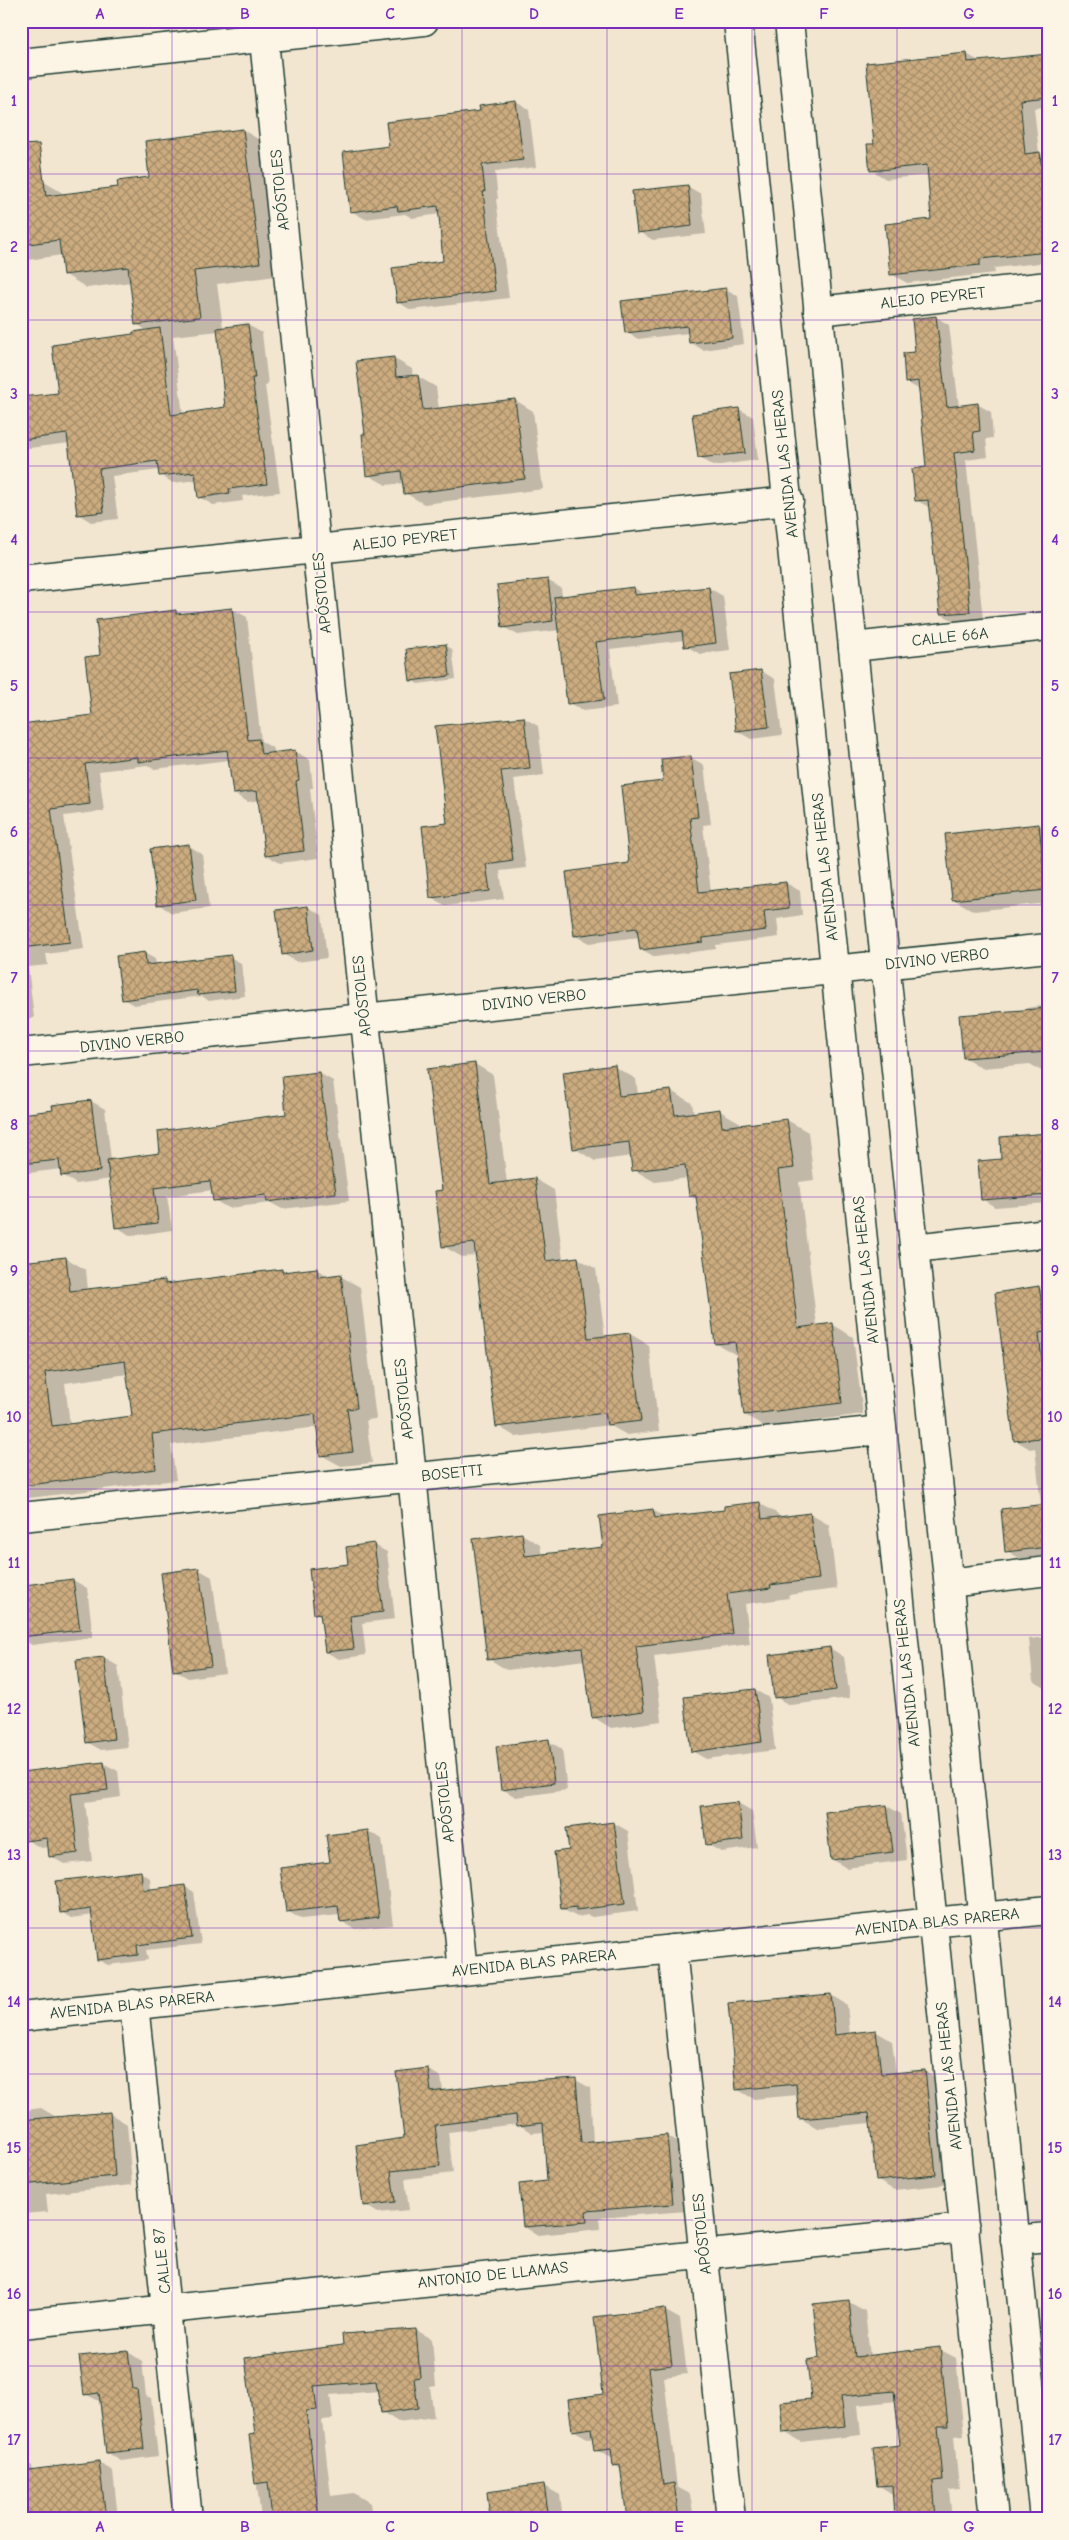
<svg xmlns="http://www.w3.org/2000/svg" width="1069" height="2540" viewBox="0 0 1069 2540" font-family="'Comic Neue',sans-serif">
<defs>
<pattern id="building-cross-hatch" width="8" height="8" patternUnits="userSpaceOnUse" patternTransform="scale(1.25)"><rect width="8" height="8" fill="#ccac7f"/><path d="M0 0l8 8M0 8l8-8" fill="none" stroke="#a58d69"/></pattern>
</defs>
<rect width="100%" height="100%" fill="#f2e6d1"/>
<filter id="ink" filterUnits="userSpaceOnUse"><feTurbulence type="fractalNoise" baseFrequency=".02" numOctaves="2"/><feDisplacementMap in="SourceGraphic" scale="10" xChannelSelector="R" yChannelSelector="G"/><feConvolveMatrix kernelMatrix="1 2 1 2 8 2 1 2 1" color-interpolation-filters="sRGB"/></filter>
<g filter="url(#ink)">
<g fill="#0003" fill-rule="evenodd">
<polygon points="967,54 980,62 1048,55 1048,107 1034,108 1039,153 1048,159 1048,262 994,268 995,273 907,283 891,274 933,220 929,175 886,179 871,170 875,145"/>
<polygon points="516,102 529,110 536,167 495,172 498,199 496,199 509,298 411,310 398,302 444,262 440,214 412,218 405,214 365,219 351,211 391,147 481,112"/>
<path d="M243 130 266 144 283 275 217 284 223 328 248 325 262 333 268 385 265 386 280 492 242 496 243 501 213 505 199 497 197 480 173 483 160 475 159 470 112 476 118 519 91 522 78 514 69 443 29 448 21 444V398L59 394 134 336 148 331 136 324 131 282 87 288 64 274 62 255 21 261V168L66 195 120 188 151 178ZM219 331 227 409 183 415 173 336Z"/>
<polygon points="687,186 701,194 706,234 653,240 639,232"/>
<polygon points="726,289 738,296 744,344 703,350 691,343 689,333 638,339 626,332"/>
<polygon points="936,317 949,325 959,407 977,404 991,412 993,438 986,439 988,457 966,460 983,619 954,621 941,614 930,508 916,500 928,468 920,390 906,382 916,353"/>
<polygon points="393,358 412,369 413,377 417,376 436,387 439,410 515,400 533,411 543,489 424,504 405,493 404,483 386,485 368,475 366,435"/>
<polygon points="739,409 753,417 758,460 713,466 699,457"/>
<polygon points="547,580 561,588 562,597 634,588 646,595 709,588 723,596 730,650 700,654 686,646 685,640 610,649 617,707 583,711 569,703 560,630 518,635 503,627"/>
<polygon points="232,609 247,617 261,741 274,749 274,754 295,751 310,760 313,788 310,788 318,858 280,863 266,855 259,800 248,802 234,794 229,760 154,769 147,765 99,771 104,811 64,816 84,949 46,954 48,965 28,967 34,1018 21,1020 21,726 93,717 102,656 175,611 182,615"/>
<polygon points="445,645 452,649 456,679 418,684 411,680"/>
<polygon points="761,671 775,679 782,735 751,739 737,731"/>
<polygon points="524,718 538,726 544,775 514,779 526,868 500,871 504,899 445,906 431,898 448,824"/>
<polygon points="690,757 704,765 711,824 703,825 711,892 786,883 800,891 802,915 777,919 779,937 716,945 716,949 655,957 641,949 640,937 589,943 575,936 631,865 665,782"/>
<polygon points="1048,825 1048,903 974,911 953,899 946,835"/>
<polygon points="188,845 202,854 209,908 172,913 158,904"/>
<polygon points="308,907 322,915 327,958 297,962 283,954"/>
<polygon points="144,953 155,959 156,965 230,957 241,963 245,996 209,1001 202,996 134,1005 123,999"/>
<polygon points="1048,1005 1048,1075 1030,1064 982,1068 964,1057 1026,1011 1026,1008"/>
<polygon points="475,1064 493,1075 507,1183 535,1179 554,1190 563,1260 578,1258 596,1269 605,1337 630,1334 649,1345 659,1431 627,1435 609,1425 516,1437 498,1426 476,1255 462,1257 443,1246 444,1191"/>
<polygon points="615,1067 636,1079 638,1095 671,1091 692,1103 694,1114 720,1111 741,1123 742,1125 787,1120 808,1132 814,1180 799,1182 817,1326 832,1324 853,1337 863,1414 766,1427 745,1415 738,1356 717,1344 698,1200 690,1196 688,1178 655,1182 634,1170 632,1156 595,1161 574,1148"/>
<polygon points="319,1073 333,1081 349,1201 282,1209 271,1203 228,1208 214,1200 213,1190 167,1196 172,1230 131,1236 117,1227 111,1179 76,1184 62,1175 61,1169 21,1174 21,1115 54,1111 91,1101 105,1109 111,1160 162,1154 288,1115"/>
<polygon points="1048,1135 1048,1203 995,1207 982,1199 1002,1160"/>
<path d="M66 1258 86 1270 88 1290 165 1281 171 1284 281 1270 287 1273 317 1269 330 1277 340 1276 360 1287 376 1419 366 1420 372 1463 341 1466 321 1455 318 1427 171 1445 176 1480 21 1499V1264ZM128 1374 133 1417 70 1425 65 1383Z"/>
<polygon points="1038,1288 1048,1293 1048,1556 1021,1559 1007,1551 1041,1506 1035,1448 1030,1449 1015,1440"/>
<polygon points="759,1503 778,1514 778,1518 810,1514 829,1525 837,1589 788,1595 789,1598 745,1604 750,1644 654,1656 662,1721 611,1728 593,1717 585,1660 507,1670 489,1659 522,1534 540,1545 542,1556 604,1548 653,1510 666,1518 725,1511"/>
<polygon points="374,1545 387,1552 395,1619 362,1623 366,1655 339,1659 326,1652 322,1617 316,1613 349,1565"/>
<polygon points="198,1569 212,1577 225,1673 188,1678 174,1670"/>
<polygon points="73,1580 87,1588 93,1637 32,1645 21,1639 21,1609 28,1609"/>
<polygon points="1048,1637 1048,1689 1047,1689 1033,1681 1029,1639"/>
<polygon points="830,1648 844,1657 850,1698 790,1705 775,1697"/>
<polygon points="104,1658 118,1666 128,1747 101,1750 87,1742"/>
<polygon points="755,1690 769,1698 775,1750 706,1759 692,1751"/>
<polygon points="548,1741 562,1749 567,1790 516,1797 502,1789"/>
<polygon points="103,1763 118,1771 121,1797 85,1802 92,1861 64,1864 50,1856 49,1847 41,1848 27,1840 21,1795"/>
<polygon points="1041,1794 1048,1794 1048,1842 1046,1841"/>
<polygon points="738,1803 752,1811 757,1847 721,1852 707,1844"/>
<polygon points="887,1806 901,1814 907,1860 846,1868 832,1859"/>
<polygon points="614,1823 628,1831 638,1911 592,1917 588,1915 577,1917 562,1909 570,1851"/>
<polygon points="368,1831 382,1839 393,1925 355,1929 341,1921 340,1915 301,1919 287,1911 331,1863 328,1836"/>
<polygon points="140,1872 150,1878 151,1891 184,1886 194,1892 201,1944 146,1950 148,1960 108,1965 98,1960 93,1915 71,1918 61,1912"/>
<polygon points="831,1995 847,2005 850,2034 875,2031 892,2041 896,2074 925,2071 941,2081 952,2184 894,2190 878,2181 871,2123 817,2128 800,2118 798,2095 754,2099 738,2090 729,2004"/>
<polygon points="427,2069 441,2077 443,2091 576,2080 590,2088 593,2143 667,2136 680,2144 686,2211 599,2218 600,2229 538,2235 524,2227 548,2182 544,2132 532,2133 518,2124 448,2132 453,2173 405,2179 409,2210 378,2213 365,2205 405,2139"/>
<polygon points="41,2108 58,2118 109,2113 127,2124 132,2185 46,2194 48,2212 21,2214 21,2111"/>
<polygon points="849,2302 865,2311 870,2356 939,2349 956,2358 964,2435 954,2436 959,2489 949,2490 952,2519 896,2519 894,2495 878,2485 901,2447 897,2401 858,2405 861,2435 801,2442 784,2432 812,2400 820,2359"/>
<polygon points="664,2310 680,2319 687,2374 664,2377 677,2487 690,2494 694,2519 628,2519 622,2470 614,2465 614,2459 595,2450 594,2438 589,2439 573,2430 605,2396"/>
<polygon points="416,2330 432,2339 436,2386 430,2387 434,2417 398,2422 382,2412 379,2391 330,2395 333,2419 322,2420 331,2496 354,2493 370,2503 372,2519 261,2519 251,2436 256,2436 344,2346"/>
<polygon points="128,2352 142,2361 146,2396 151,2398 158,2456 121,2461 107,2453 101,2402 85,2394"/>
<polygon points="21,2460 32,2466 33,2471 99,2463 113,2471 118,2519 21,2519"/>
<polygon points="544,2486 560,2495 563,2519 492,2519"/>
</g>
<g fill="url(#building-cross-hatch)" stroke="#1f3d34" fill-rule="evenodd">
<polygon points="967,53 968,62 1048,54 1048,97 1020,100 1025,154 1040,152 1044,193 1048,193 1048,252 980,259 980,265 890,275 885,224 931,219 927,165 870,171 867,144 874,144 866,63"/>
<polygon points="516,101 523,160 482,165 485,192 483,192 495,291 397,303 392,268 443,261 438,206 398,211 397,206 350,212 343,152 389,146 386,122 480,111 479,106"/>
<polygon points="243,129 260,263 194,271 200,317 135,325 128,267 63,275 59,240 21,245 21,145 39,144 46,196 118,187 117,181 149,177 145,141"/>
<polygon points="688,185 692,226 637,233 632,191"/>
<polygon points="726,288 732,338 689,343 687,326 625,333 621,301"/>
<polygon points="936,316 947,407 978,403 980,431 973,432 975,450 954,453 970,612 940,614 928,500 915,501 912,469 926,467 918,381 905,383 903,353 915,352 912,319"/>
<polygon points="248,324 255,378 252,378 267,484 229,489 230,493 198,498 195,472 159,476 157,461 99,469 104,512 77,515 67,434 21,440 21,397 58,393 52,345 133,334 133,332 160,328 171,415 225,407 217,328"/>
<polygon points="394,357 396,377 418,375 423,410 515,399 525,479 404,494 401,471 366,476 362,434 365,434 356,361"/>
<polygon points="739,408 745,453 698,458 692,414"/>
<polygon points="548,579 553,621 502,628 497,585"/>
<polygon points="634,587 635,595 709,587 716,643 684,647 682,631 596,642 604,700 567,704 554,597"/>
<polygon points="232,608 248,740 259,739 261,754 295,750 299,780 296,781 304,851 265,856 257,791 233,794 227,750 138,762 138,757 85,764 90,804 51,809 70,942 21,948 21,724 92,715 85,657 100,655 96,620 176,610 176,614"/>
<polygon points="446,644 450,676 410,681 406,649"/>
<polygon points="761,670 769,727 736,731 729,674"/>
<polygon points="524,717 530,768 501,771 513,860 486,864 490,891 430,898 422,826 447,823 435,726"/>
<polygon points="691,756 698,817 690,818 699,892 786,882 789,908 764,911 766,930 703,938 703,942 640,950 637,928 574,936 566,872 629,863 621,786 663,781 661,759"/>
<polygon points="1039,824 1046,890 952,900 945,834"/>
<polygon points="189,844 196,900 157,905 150,849"/>
<polygon points="308,906 313,950 282,955 276,910"/>
<polygon points="145,952 146,965 231,955 235,991 198,995 197,990 122,1000 116,956"/>
<polygon points="1048,1008 1048,1052 963,1058 959,1015"/>
<polygon points="475,1063 490,1184 535,1178 546,1261 578,1257 588,1338 630,1333 641,1421 607,1425 605,1413 496,1427 474,1243 442,1247 435,1191 442,1190 427,1069"/>
<polygon points="615,1065 619,1096 671,1090 675,1115 720,1109 722,1127 787,1119 794,1168 778,1170 798,1328 833,1323 842,1403 744,1415 735,1342 715,1344 696,1196 689,1196 685,1165 632,1171 629,1142 573,1149 563,1072"/>
<polygon points="319,1072 336,1193 267,1202 266,1195 213,1201 210,1181 154,1188 158,1223 115,1228 107,1160 160,1153 158,1131 286,1114 282,1076"/>
<polygon points="91,1100 100,1171 61,1176 59,1160 21,1164 21,1114 53,1110 52,1105"/>
<polygon points="1048,1133 1048,1195 981,1200 978,1161 1001,1159 1000,1137"/>
<path d="M66 1257 70 1291 165 1280V1284L282 1269V1272L317 1268 318 1277 341 1274 357 1408 347 1409 353 1452 320 1456 315 1414 152 1434 156 1469 21 1486V1262ZM125 1361 132 1416 52 1426 45 1372Z"/>
<polygon points="1039,1286 1046,1332 1039,1333 1045,1391 1048,1390 1048,1437 1014,1441 995,1293"/>
<polygon points="760,1502 762,1519 810,1513 819,1579 770,1585 771,1588 727,1594 732,1634 636,1646 644,1711 592,1718 582,1648 487,1660 473,1539 522,1533 525,1556 603,1547 599,1516 653,1509 655,1518 724,1510 724,1506"/>
<polygon points="1048,1504 1048,1547 1005,1552 1001,1509"/>
<polygon points="374,1543 383,1612 350,1616 354,1649 325,1652 320,1613 314,1614 309,1569 348,1564 346,1547"/>
<polygon points="199,1568 211,1666 173,1671 161,1573"/>
<polygon points="73,1579 80,1630 21,1637 21,1608 27,1608 24,1585"/>
<polygon points="830,1647 836,1690 774,1698 769,1655"/>
<polygon points="104,1657 114,1739 86,1743 76,1660"/>
<polygon points="755,1689 762,1742 691,1752 684,1697"/>
<polygon points="549,1739 554,1783 501,1790 496,1746"/>
<polygon points="104,1762 108,1790 71,1794 78,1853 49,1857 47,1838 25,1841 21,1821 21,1772"/>
<polygon points="738,1802 743,1840 706,1845 701,1806"/>
<polygon points="887,1805 893,1852 831,1860 825,1812"/>
<polygon points="614,1822 625,1904 576,1910 576,1907 561,1909 554,1852 569,1850 566,1828"/>
<polygon points="368,1830 379,1917 340,1922 338,1906 286,1912 280,1868 330,1862 326,1835"/>
<polygon points="141,1871 143,1890 185,1885 192,1938 137,1945 138,1955 97,1960 91,1909 60,1913 56,1881"/>
<polygon points="831,1994 835,2035 876,2030 881,2074 925,2070 936,2175 876,2181 869,2113 799,2119 796,2084 736,2090 728,2003"/>
<polygon points="428,2068 431,2092 500,2083 576,2078 581,2143 667,2135 673,2204 586,2211 587,2222 523,2227 519,2184 547,2181 543,2123 517,2126 516,2115 435,2125 440,2166 391,2171 395,2202 363,2206 356,2145 404,2138 396,2072"/>
<polygon points="110,2112 115,2176 21,2185 21,2120"/>
<polygon points="849,2300 855,2357 940,2347 948,2426 938,2426 943,2480 933,2481 936,2519 894,2519 892,2485 877,2486 873,2448 900,2445 894,2391 841,2396 845,2426 783,2433 780,2402 811,2399 807,2360 819,2358 813,2304"/>
<polygon points="665,2308 672,2365 648,2368 663,2485 674,2483 679,2519 627,2519 620,2465 613,2466 611,2449 594,2451 591,2428 572,2431 568,2399 603,2394 594,2317"/>
<polygon points="416,2329 420,2377 414,2378 418,2408 381,2413 376,2381 314,2386 317,2410 306,2411 319,2519 272,2519 268,2482 255,2484 249,2435 255,2434 245,2358 343,2345 342,2334"/>
<polygon points="128,2351 133,2389 137,2389 144,2449 106,2453 99,2393 84,2395 79,2356"/>
<polygon points="99,2461 106,2519 21,2519 21,2471"/>
<polygon points="544,2484 549,2519 490,2519 487,2492"/>
</g>
<g fill="none" stroke-linecap="round" stroke-linejoin="round">
<defs>
<g id="street">
<polyline points="262,21 463,1971"/>
<polyline points="818,311 1048,286"/>
<polyline points="21,579 789,501"/>
<polyline points="853,647 1048,626"/>
<polyline points="21,1053 1048,948"/>
<polyline points="914,1248 1048,1233"/>
<polyline points="21,1517 882,1430"/>
<polyline points="949,1583 1048,1571"/>
<polyline points="672,1949 731,2519"/>
<polyline points="134,2004 188,2519"/>
<polyline points="1015,2240 1048,2237"/>
<polyline points="21,2324 965,2228"/>
</g>
<g id="secondary">
<polyline points="738,21 994,2519"/>
<polyline points="789,21 1044,2519"/>
<polyline points="21,63 424,21"/>
</g>
<polyline id="primary" points="21,2017 1048,1910"/>
</defs>
<use href="#street" stroke="#1f3d34" stroke-width="31"/>
<use href="#secondary" stroke="#1f3d34" stroke-width="31"/>
<use href="#primary" stroke="#1f3d34" stroke-width="31"/>
<use href="#street" stroke="#fcf5e5" stroke-width="28"/>
<use href="#secondary" stroke="#fcf5e5" stroke-width="28"/>
<use href="#primary" stroke="#fcf5e5" stroke-width="28"/>
</g>
</g>
<path fill="none" stroke="#7b2cbf" stroke-width="1" stroke-opacity="0.55" d="M172 21V2519M317 21V2519M462 21V2519M607 21V2519M752 21V2519M897 21V2519M21 174H1048M21 320H1048M21 466H1048M21 612H1048M21 758H1048M21 905H1048M21 1051H1048M21 1197H1048M21 1343H1048M21 1489H1048M21 1635H1048M21 1782H1048M21 1928H1048M21 2074H1048M21 2220H1048M21 2366H1048"/>
<g text-anchor="middle" dominant-baseline="central" stroke-width="4" stroke-linejoin="round" paint-order="stroke">
<g font-size="16" fill="#1f3d34" stroke="#fcf5e5">
<text transform="translate(280 190) rotate(-96)">APÓSTOLES</text>
<text transform="translate(933 298) rotate(-6)">ALEJO PEYRET</text>
<text transform="translate(785 464) rotate(-96)">AVENIDA LAS HERAS</text>
<text transform="translate(405 540) rotate(-6)">ALEJO PEYRET</text>
<text transform="translate(322 593) rotate(-96)">APÓSTOLES</text>
<text transform="translate(950 637) rotate(-6)">CALLE 66A</text>
<text transform="translate(825 867) rotate(-96)">AVENIDA LAS HERAS</text>
<text transform="translate(937 959) rotate(-6)">DIVINO VERBO</text>
<text transform="translate(362 996) rotate(-96)">APÓSTOLES</text>
<text transform="translate(534 1000) rotate(-6)">DIVINO VERBO</text>
<text transform="translate(132 1042) rotate(-6)">DIVINO VERBO</text>
<text transform="translate(866 1270) rotate(-96)">AVENIDA LAS HERAS</text>
<text transform="translate(404 1399) rotate(-96)">APÓSTOLES</text>
<text transform="translate(452 1473) rotate(-6)">BOSETTI</text>
<text transform="translate(907 1673) rotate(-96)">AVENIDA LAS HERAS</text>
<text transform="translate(445 1802) rotate(-96)">APÓSTOLES</text>
<text transform="translate(937 1922) rotate(-6)">AVENIDA BLAS PARERA</text>
<text transform="translate(534 1963) rotate(-6)">AVENIDA BLAS PARERA</text>
<text transform="translate(132 2005) rotate(-6)">AVENIDA BLAS PARERA</text>
<text transform="translate(949 2076) rotate(-96)">AVENIDA LAS HERAS</text>
<text transform="translate(702 2234) rotate(-96)">APÓSTOLES</text>
<text transform="translate(162 2261) rotate(-96)">CALLE 87</text>
<text transform="translate(493 2275) rotate(-6)">ANTONIO DE LLAMAS</text>
</g>
</g>
<rect width="1069" height="2540" fill="none" stroke="#fcf5e5" stroke-width="55"/>
<rect x="28" y="28" width="1014" height="2484" fill="none" stroke="#7b2cbf" stroke-width="2"/>
<g font-size="16" text-anchor="middle" font-weight="bold" fill="#7b2cbf">
<text x="100" y="19">A</text>
<text x="245" y="19">B</text>
<text x="390" y="19">C</text>
<text x="534" y="19">D</text>
<text x="679" y="19">E</text>
<text x="824" y="19">F</text>
<text x="969" y="19">G</text>
<text x="14" y="106">1</text>
<text x="1055" y="106">1</text>
<text x="14" y="252">2</text>
<text x="1055" y="252">2</text>
<text x="14" y="399">3</text>
<text x="1055" y="399">3</text>
<text x="14" y="545">4</text>
<text x="1055" y="545">4</text>
<text x="14" y="691">5</text>
<text x="1055" y="691">5</text>
<text x="14" y="837">6</text>
<text x="1055" y="837">6</text>
<text x="14" y="983">7</text>
<text x="1055" y="983">7</text>
<text x="14" y="1130">8</text>
<text x="1055" y="1130">8</text>
<text x="14" y="1276">9</text>
<text x="1055" y="1276">9</text>
<text x="14" y="1422">10</text>
<text x="1055" y="1422">10</text>
<text x="14" y="1568">11</text>
<text x="1055" y="1568">11</text>
<text x="14" y="1714">12</text>
<text x="1055" y="1714">12</text>
<text x="14" y="1860">13</text>
<text x="1055" y="1860">13</text>
<text x="14" y="2007">14</text>
<text x="1055" y="2007">14</text>
<text x="14" y="2153">15</text>
<text x="1055" y="2153">15</text>
<text x="14" y="2299">16</text>
<text x="1055" y="2299">16</text>
<text x="14" y="2445">17</text>
<text x="1055" y="2445">17</text>
<text x="100" y="2532">A</text>
<text x="245" y="2532">B</text>
<text x="390" y="2532">C</text>
<text x="534" y="2532">D</text>
<text x="679" y="2532">E</text>
<text x="824" y="2532">F</text>
<text x="969" y="2532">G</text>
</g>
</svg>
